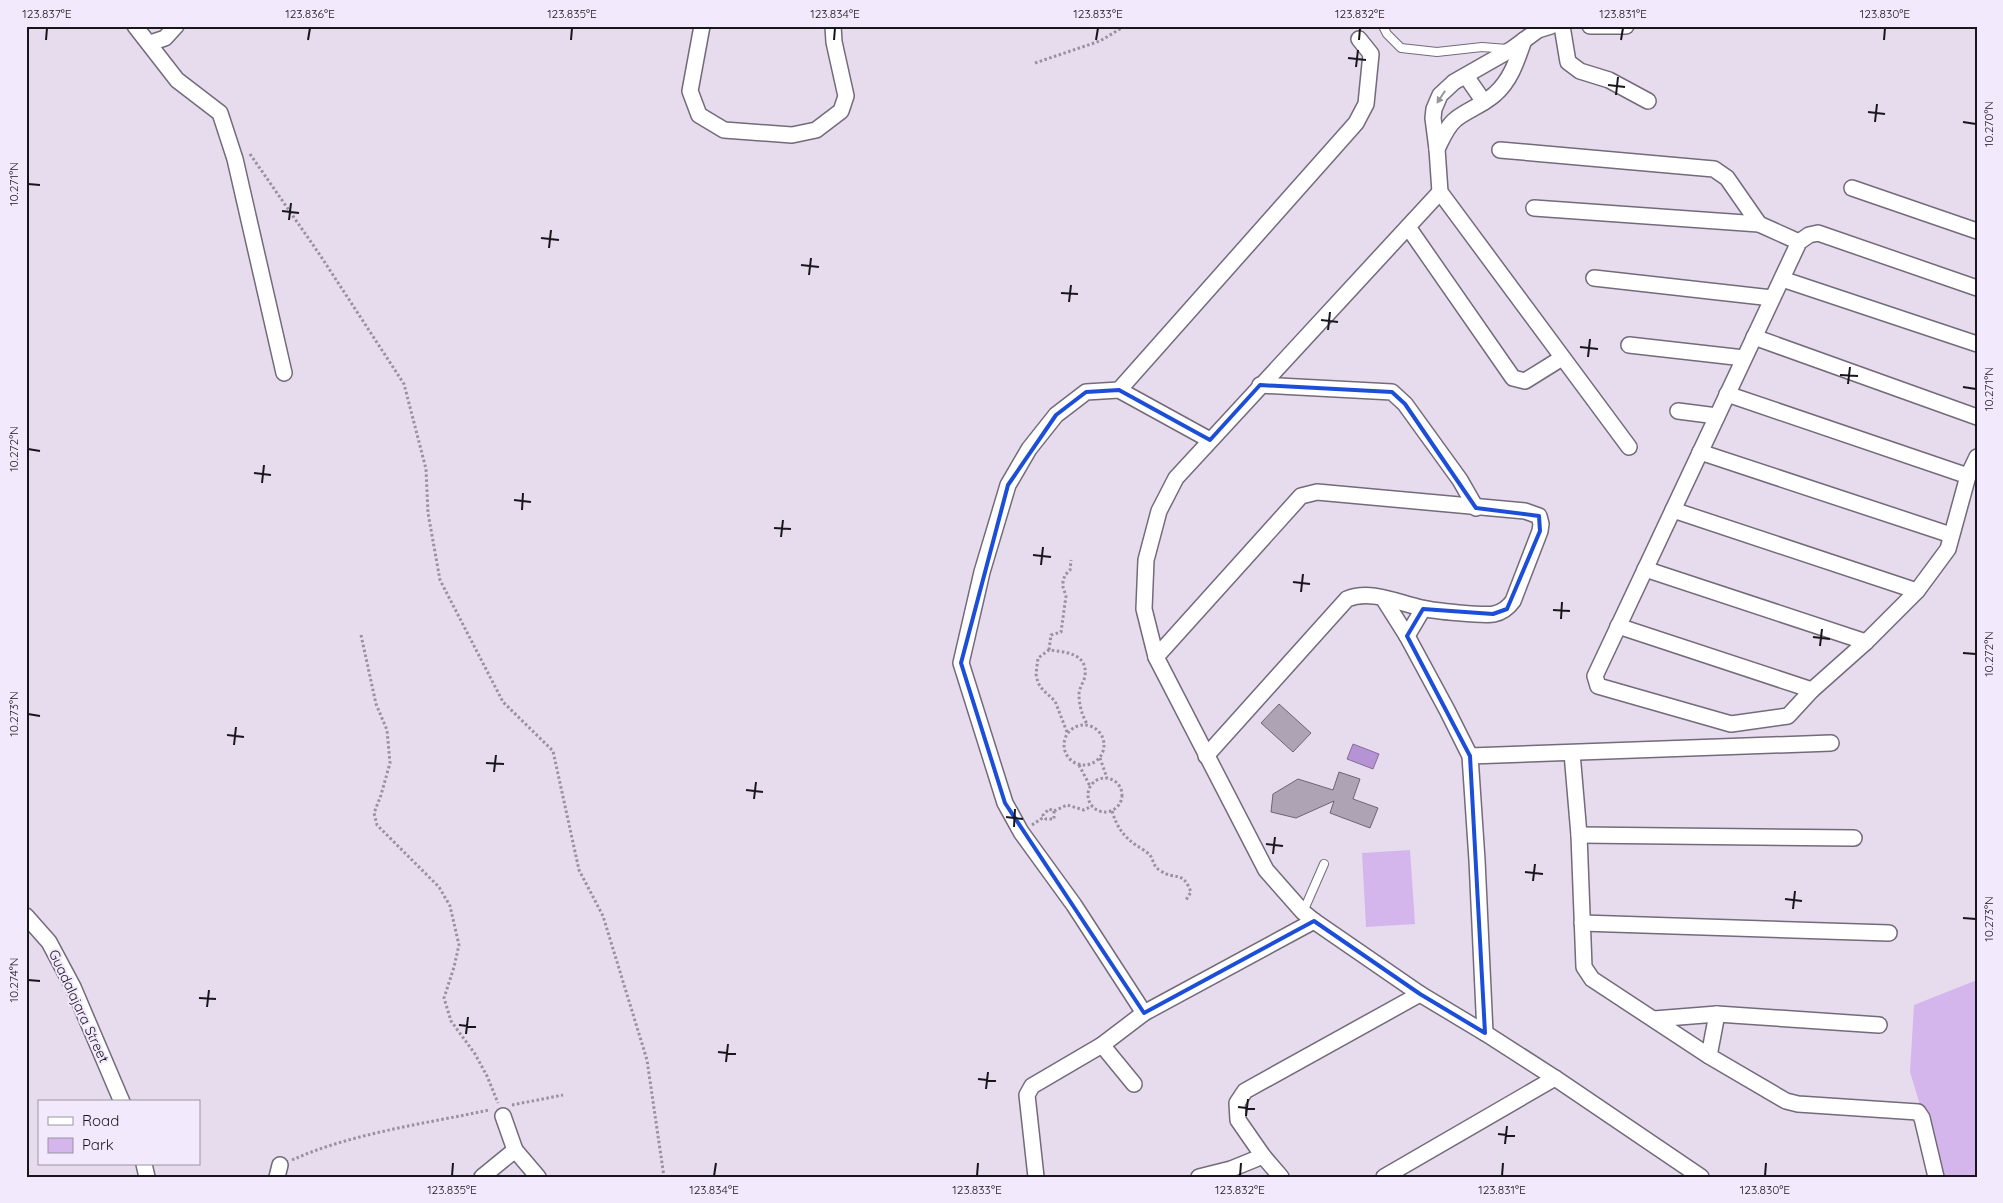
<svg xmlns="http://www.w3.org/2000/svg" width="2003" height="1203" viewBox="0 0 2003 1203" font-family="Quicksand,sans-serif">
<rect width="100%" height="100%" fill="#e6dcee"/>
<g fill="#d4b6ed">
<polygon points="1410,850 1415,924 1366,927 1362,853"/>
<polygon points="1977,980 1977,1177 1942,1177 1910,1072 1914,1005"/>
</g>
<polygon fill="#b693d4" stroke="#876d9c" points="1353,744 1379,754 1373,769 1347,759"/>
<g fill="#ada3b5" stroke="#6d6474">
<polygon points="1279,704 1311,733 1293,752 1261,723"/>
<polygon points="1339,772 1360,779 1353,799 1378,808 1370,828 1330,813 1334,801 1296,818 1271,812 1273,794 1298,779 1333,790"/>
</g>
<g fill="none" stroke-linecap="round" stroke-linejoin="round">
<defs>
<g id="service">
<polyline points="1383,26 1387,34 1401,48 1437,52 1482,47 1507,49"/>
<polyline points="1303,912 1324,864"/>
</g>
<g id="minor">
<polyline points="135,26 177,80 220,113 235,159 284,373"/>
<polyline points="702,26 690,91 699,115 724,130 792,135 816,130 841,111 846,96 834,42 833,26"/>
<polyline points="1551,26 1538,30 1512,49 1454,82 1440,95 1434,109 1433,118 1437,149 1440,192 1629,447"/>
<polyline points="1562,26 1568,62 1580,71 1609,80 1648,101"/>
<polyline points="1590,26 1626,26"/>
<polyline points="150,43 165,38 176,26"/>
<polyline points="1466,76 1484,102"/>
<path d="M1437 149C1442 139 1447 126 1456 119 1467 110 1483 105 1495 94 1511 80 1517 60 1524 40"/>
<polyline points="1500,150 1714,169 1727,178 1759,224"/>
<polyline points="1852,188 1977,231"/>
<polyline points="1440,192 1176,478 1159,511 1146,560 1144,609 1156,657 1266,870 1303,912 1314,921 1420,994 1485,1033 1555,1078 1701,1177"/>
<polyline points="1534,208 1759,224 1799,242"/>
<polyline points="1408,227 1513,378 1525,381 1562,358"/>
<polyline points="1594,278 1772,298"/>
<polyline points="1782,279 1977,344"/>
<polyline points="1977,288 1818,233 1809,235 1799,242 1595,676 1598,686 1731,724 1788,716 1812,690 1866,642 1917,591 1948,549 1968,476 1977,457"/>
<polyline points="1754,337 1977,417"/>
<polyline points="1629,345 1744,358"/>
<polyline points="1260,385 1392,392 1405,404 1460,480 1476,508"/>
<polyline points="1119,390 1356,123 1366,104 1371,54 1359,39"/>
<polyline points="1727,394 1968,476"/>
<polyline points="1678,411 1717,416"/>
<polyline points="1700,452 1951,535"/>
<polyline points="1673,510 1917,591"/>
<polyline points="1645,569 1866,642"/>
<polyline points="1383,598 1407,636 1423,609"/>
<polyline points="1618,626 1812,690"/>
<polyline points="1407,636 1447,710 1470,756 1477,860 1485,1033"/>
<path d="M1156 657 1301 496 1317 492 1525 511 1539 516 1541 524 1540 531 1513 601C1508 608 1503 612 1494 614 1485 616 1433 611 1422 608 1398 603 1371 589 1347 599L1206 756"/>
<polyline points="1572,753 1579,835 1584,967 1592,979 1709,1056 1786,1101 1798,1104 1918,1112 1922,1118 1936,1177"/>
<polyline points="1470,756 1831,743"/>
<polyline points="1579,835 1854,838"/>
<polyline points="26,916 49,942 73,987 122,1102"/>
<polyline points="1582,923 1889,933"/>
<polyline points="1144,1013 1074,905 1021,832 1005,803 961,663 982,572 1008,485 1029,449 1056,415 1086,392 1119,390 1210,440"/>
<polyline points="1654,1019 1717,1014 1879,1025"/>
<polyline points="1102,1045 1134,1084"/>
<polyline points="1709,1056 1717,1014"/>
<polyline points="503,1116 515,1150 538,1177"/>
<polyline points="144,1164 147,1177"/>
<polyline points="277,1177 280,1165"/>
<polyline points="482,1177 515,1150"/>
<polyline points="1036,1177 1027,1095 1032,1086 1102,1045 1144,1013 1314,921"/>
<polyline points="1199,1177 1231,1169 1263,1156"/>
<polyline points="1281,1177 1263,1156 1238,1120 1237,1103 1245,1091 1420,994"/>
<polyline points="1384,1177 1555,1078"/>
</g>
</defs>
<use href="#service" stroke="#736a7a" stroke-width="10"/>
<use href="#minor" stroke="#736a7a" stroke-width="18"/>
<g stroke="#98919f" stroke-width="3" stroke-dasharray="2.5 2.5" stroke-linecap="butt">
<polyline points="1035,63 1100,41 1125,26"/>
<polyline points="250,154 320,255 404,384 426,469 428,513 440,580 503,702 553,751 579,870 603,916 647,1060 664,1177"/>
<polyline points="361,635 376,704 387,730 390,763 381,795 374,813 377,825 439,887 450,906 459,945 454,967 444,998 451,1021 475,1054 487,1076 498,1103"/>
<polyline points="1049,650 1051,635 1061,632 1066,596 1063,587 1063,581 1065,575 1070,570 1071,560"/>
<circle cx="1084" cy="745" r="20"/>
<path d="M1067 732 1055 701 1043 690 1038 683 1036 674 1038 658 1049 650C1065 652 1088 653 1085 676 1084 682 1079 688 1079 694 1079 705 1082 715 1087 724"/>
<polyline points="1100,758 1107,778"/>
<polyline points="1079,765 1090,786"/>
<circle cx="1105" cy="795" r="17"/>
<polyline points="1054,811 1054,819 1046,819 1043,815 1049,809 1054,811 1067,805 1084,810 1092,806"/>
<path d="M1112 811C1117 827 1123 836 1137 846 1141 848 1147 852 1150 855 1154 861 1153 867 1161 871 1175 881 1182 869 1191 892L1186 900"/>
<polyline points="1032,825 1044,817"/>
<polyline points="512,1105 563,1095"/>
<path d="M292 1160C352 1133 424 1124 489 1110"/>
</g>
<use href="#service" stroke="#fff" stroke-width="8"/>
<use href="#minor" stroke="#fff" stroke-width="15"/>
</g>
<defs><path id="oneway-solid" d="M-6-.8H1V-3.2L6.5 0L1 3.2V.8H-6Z" transform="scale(1.25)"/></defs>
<use fill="#979698" href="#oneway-solid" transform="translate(1441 97) rotate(123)"/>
<path fill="none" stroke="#1d4ed8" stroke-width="4" stroke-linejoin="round" d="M1260 385 1392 392 1405 404 1476 508 1539 516 1540 531 1507 609 1493 614 1423 609 1407 636 1470 756 1485 1033 1420 994 1314 921 1144 1013 1005 803 961 663 1008 485 1056 415 1086 392 1119 390 1210 440Z"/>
<path fill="none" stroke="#18151b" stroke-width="2" d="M46 40 47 28M308 40 310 28M571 40 572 28M834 40 835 28M1096 40 1098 28M1359 40 1360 28M1621 40 1623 28M1884 40 1885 28M1348 58 1366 60M1356 67 1358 50M1608 85 1625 87M1616 95 1618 77M1868 112 1885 114M1875 122 1877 104M1963 122 1976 124M28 184 40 185M282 211 299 213M289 220 291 203M541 238 559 240M549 248 551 230M801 265 819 267M809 275 811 258M1061 293 1078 294M1069 302 1071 285M1321 320 1338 322M1328 330 1330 312M1580 347 1598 349M1588 357 1590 339M1840 375 1858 376M1848 384 1850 367M1963 387 1976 389M28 449 40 451M254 473 271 475M262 483 264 465M514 500 531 502M522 510 523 493M774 528 791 529M781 537 783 520M1033 555 1051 557M1041 565 1043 547M1293 582 1310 584M1301 592 1303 574M1553 610 1570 611M1561 619 1562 602M1813 637 1830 639M1820 646 1822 629M1963 653 1976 654M28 714 40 716M227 735 244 737M234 745 236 727M486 763 504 764M494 772 496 755M746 790 763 792M754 799 756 782M1006 817 1023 819M1014 827 1015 809M1266 844 1283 846M1273 854 1275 837M1525 872 1543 874M1533 881 1535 864M1785 899 1802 901M1793 909 1795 891M1963 918 1976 919M28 980 40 981M199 998 216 999M207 1007 209 990M459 1025 476 1027M466 1034 468 1017M718 1052 736 1054M726 1062 728 1044M978 1079 996 1081M986 1089 988 1072M1238 1107 1255 1109M1246 1116 1248 1099M1498 1134 1515 1136M1505 1144 1507 1126M452 1176 453 1163M714 1176 716 1163M977 1176 978 1163M1240 1176 1241 1163M1502 1176 1503 1163M1765 1176 1766 1163"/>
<g text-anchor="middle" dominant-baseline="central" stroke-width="4" stroke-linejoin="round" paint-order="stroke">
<g font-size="14" fill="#18151b" stroke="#f3e9fc">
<text transform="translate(79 1006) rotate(65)">Guadalajara Street</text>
</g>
</g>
<rect width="2003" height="1203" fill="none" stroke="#f3e9fc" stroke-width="55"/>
<rect x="38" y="1100" width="162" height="65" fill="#f3e9fc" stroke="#9b94a2"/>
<rect x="48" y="1117" width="25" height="8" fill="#ffffff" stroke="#9b94a2"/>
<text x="82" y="1126" font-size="15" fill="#18151b">Road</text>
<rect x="48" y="1138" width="25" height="15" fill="#d4b6ed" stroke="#9b94a2"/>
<text x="82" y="1150" font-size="15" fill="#18151b">Park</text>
<rect x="28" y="28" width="1948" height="1148" fill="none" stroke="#18151b" stroke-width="2"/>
<g font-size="12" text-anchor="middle" fill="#18151b">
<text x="47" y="18">123.837°E</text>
<text x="310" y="18">123.836°E</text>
<text x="572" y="18">123.835°E</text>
<text x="835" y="18">123.834°E</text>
<text x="1098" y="18">123.833°E</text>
<text x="1360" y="18">123.832°E</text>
<text x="1623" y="18">123.831°E</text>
<text x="1885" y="18">123.830°E</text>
<text transform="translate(1989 124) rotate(-90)" y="4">10.270°N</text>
<text transform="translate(14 184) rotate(-90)" y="4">10.271°N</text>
<text transform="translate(1989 389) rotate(-90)" y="4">10.271°N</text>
<text transform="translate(14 449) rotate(-90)" y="4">10.272°N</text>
<text transform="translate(1989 654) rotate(-90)" y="4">10.272°N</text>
<text transform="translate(14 714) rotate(-90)" y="4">10.273°N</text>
<text transform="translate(1989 919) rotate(-90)" y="4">10.273°N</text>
<text transform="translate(14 980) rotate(-90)" y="4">10.274°N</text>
<text x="452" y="1194">123.835°E</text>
<text x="714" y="1194">123.834°E</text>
<text x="977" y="1194">123.833°E</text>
<text x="1240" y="1194">123.832°E</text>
<text x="1502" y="1194">123.831°E</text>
<text x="1765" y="1194">123.830°E</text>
</g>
</svg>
